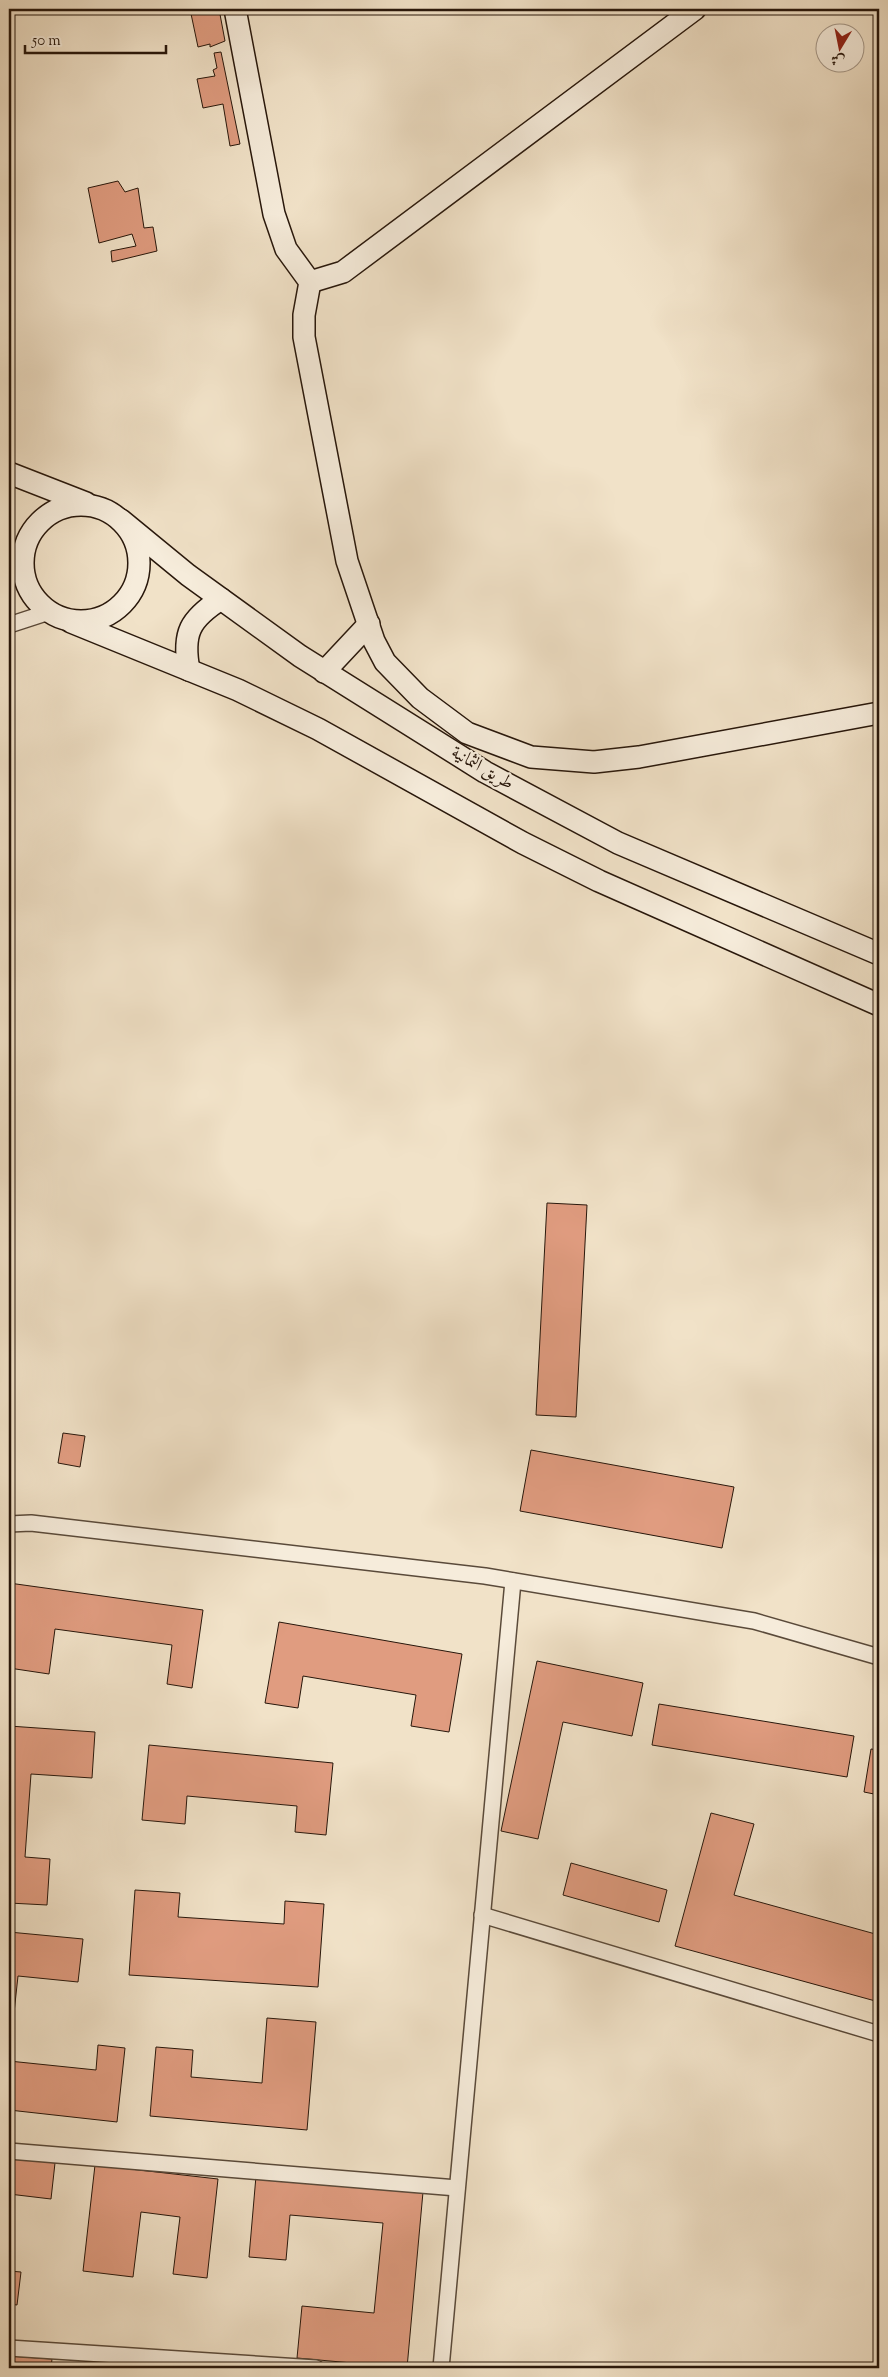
<svg xmlns="http://www.w3.org/2000/svg" width="888" height="2377" viewBox="0 0 888 2377" font-family="'Sorts Mill Goudy',Amiri,serif">
<rect width="100%" height="100%" fill="#f1e2c8"/>
<filter id="stains"><feTurbulence type="fractalNoise" baseFrequency=".004" numOctaves="4"/><feColorMatrix values="0 0 0 0 .2 0 0 0 0 .09 0 0 0 0 .02 0 0 0 .5 -.17"/></filter>
<radialGradient id="worn" r=".72"><stop offset=".6" stop-color="#630" stop-opacity="0"/><stop offset="1" stop-color="#630" stop-opacity=".3"/></radialGradient>
<g fill="#e09c80" stroke="#28170b">
<polygon points="190,9 219,9 225,41 210,47 210,44 198,47"/>
<polygon points="221,52 240,144 230,146 223,104 203,108 197,79 215,76 213,70 217,68 214,53"/>
<polygon points="118,181 125,192 138,188 144,228 153,227 157,251 112,262 111,251 136,246 132,234 99,243 88,188"/>
<polygon points="547,1203 587,1205 576,1417 536,1415"/>
<polygon points="63,1433 85,1436 80,1467 58,1463"/>
<polygon points="531,1450 734,1487 722,1548 520,1511"/>
<polygon points="9,1583 203,1610 192,1688 167,1684 172,1645 55,1629 49,1674 9,1668"/>
<polygon points="279,1622 462,1654 449,1732 411,1726 416,1695 303,1676 298,1708 265,1703"/>
<polygon points="537,1661 643,1683 632,1736 563,1722 538,1839 501,1831"/>
<polygon points="659,1704 854,1736 847,1777 652,1745"/>
<polygon points="9,1726 95,1732 92,1778 31,1774 25,1857 50,1859 47,1905 9,1903"/>
<polygon points="149,1745 333,1763 326,1835 295,1832 297,1806 187,1796 185,1824 142,1820"/>
<polygon points="871,1749 879,1750 879,1795 864,1792"/>
<polygon points="711,1813 754,1824 734,1895 879,1935 879,2002 675,1946"/>
<polygon points="571,1863 667,1890 659,1922 563,1895"/>
<polygon points="135,1890 180,1893 178,1917 284,1924 285,1901 324,1904 318,1987 129,1975"/>
<polygon points="9,1932 83,1939 78,1982 18,1976 9,2059"/>
<polygon points="267,2018 316,2022 307,2130 150,2116 156,2047 193,2050 191,2077 262,2083"/>
<polygon points="98,2045 125,2048 117,2122 9,2110 9,2061 96,2070"/>
<polygon points="9,2157 55,2163 51,2199 9,2194"/>
<polygon points="95,2165 218,2179 207,2278 173,2274 180,2217 141,2212 133,2277 83,2271"/>
<polygon points="256,2176 423,2192 407,2368 297,2358 302,2306 374,2313 383,2223 290,2215 286,2260 249,2257"/>
<polygon points="9,2271 21,2272 17,2305 9,2304"/>
<polygon points="9,2356 52,2359 51,2368 9,2368"/>
</g>
<g fill="none" stroke-linecap="round" stroke-linejoin="round">
<defs>
<g id="street">
<polyline points="9,625 52,611"/>
<polyline points="9,1524 31,1523 485,1576 754,1621 879,1657"/>
<polyline points="482,1915 879,2034"/>
<polyline points="9,2151 457,2188"/>
<polyline points="9,2348 316,2368"/>
<polyline points="441,2368 513,1581"/>
</g>
<g id="secondary">
<polyline points="235,9 274,214 286,249 310,282 304,315 304,337 347,561 374,641 385,662 420,698 467,733 531,757 594,762 639,757 879,713"/>
<polyline points="310,282 343,272 695,9"/>
<polyline points="9,473 86,503"/>
<circle cx="81" cy="563" r="58"/>
<polyline points="121,520 188,575 300,656 485,772 618,843 879,954"/>
<polyline points="71,622 238,690 318,729 523,843 599,881 879,1005"/>
<path d="M189 670C182 633 190 619 221 599"/>
<polyline points="324,672 369,624"/>
</g>
</defs>
<use href="#street" stroke="#5a4a3a" stroke-width="18"/>
<use href="#secondary" stroke="#28170b" stroke-width="24"/>
<use href="#street" stroke="#f6ecdb" stroke-width="15"/>
<use href="#secondary" stroke="#f6ecdb" stroke-width="21"/>
</g>
<g text-anchor="middle" dominant-baseline="central" stroke-width="4.5" stroke-linejoin="round" paint-order="stroke">
<g font-size="18" fill="#28170b" stroke="#f6ecdb">
<text transform="translate(482 769) rotate(30)">طريق الثمانية</text>
</g>
</g>
<rect width="888" height="2377" fill="none" stroke="#f1e2c8" stroke-width="30"/>
<rect x="10" y="10" width="868" height="2357" fill="none" stroke="#28170b" stroke-width="2.5"/>
<rect x="15" y="15" width="858" height="2347" fill="none" stroke="#28170b"/>
<g transform="translate(840 48) rotate(190)"><circle r="24" fill="#f6ecdb" stroke="#a49788"/>
<path d="M0-4L9 19L0 12L-9 19Z" fill="#8f2418"/>
<text y="-8" font-size="14" font-weight="bold" text-anchor="middle" fill="#28170b">ش</text>
</g>
<path d="M25 45v8h141v-8" fill="none" stroke="#28170b" stroke-width="2.5"/>
<text x="32" y="45" font-size="15" fill="#28170b" stroke="#f6ecdb" stroke-width="4" paint-order="stroke">50 m</text>
<rect width="100%" height="100%" filter="url(#stains)"/>
<rect width="100%" height="100%" fill="url(#worn)"/>
</svg>
